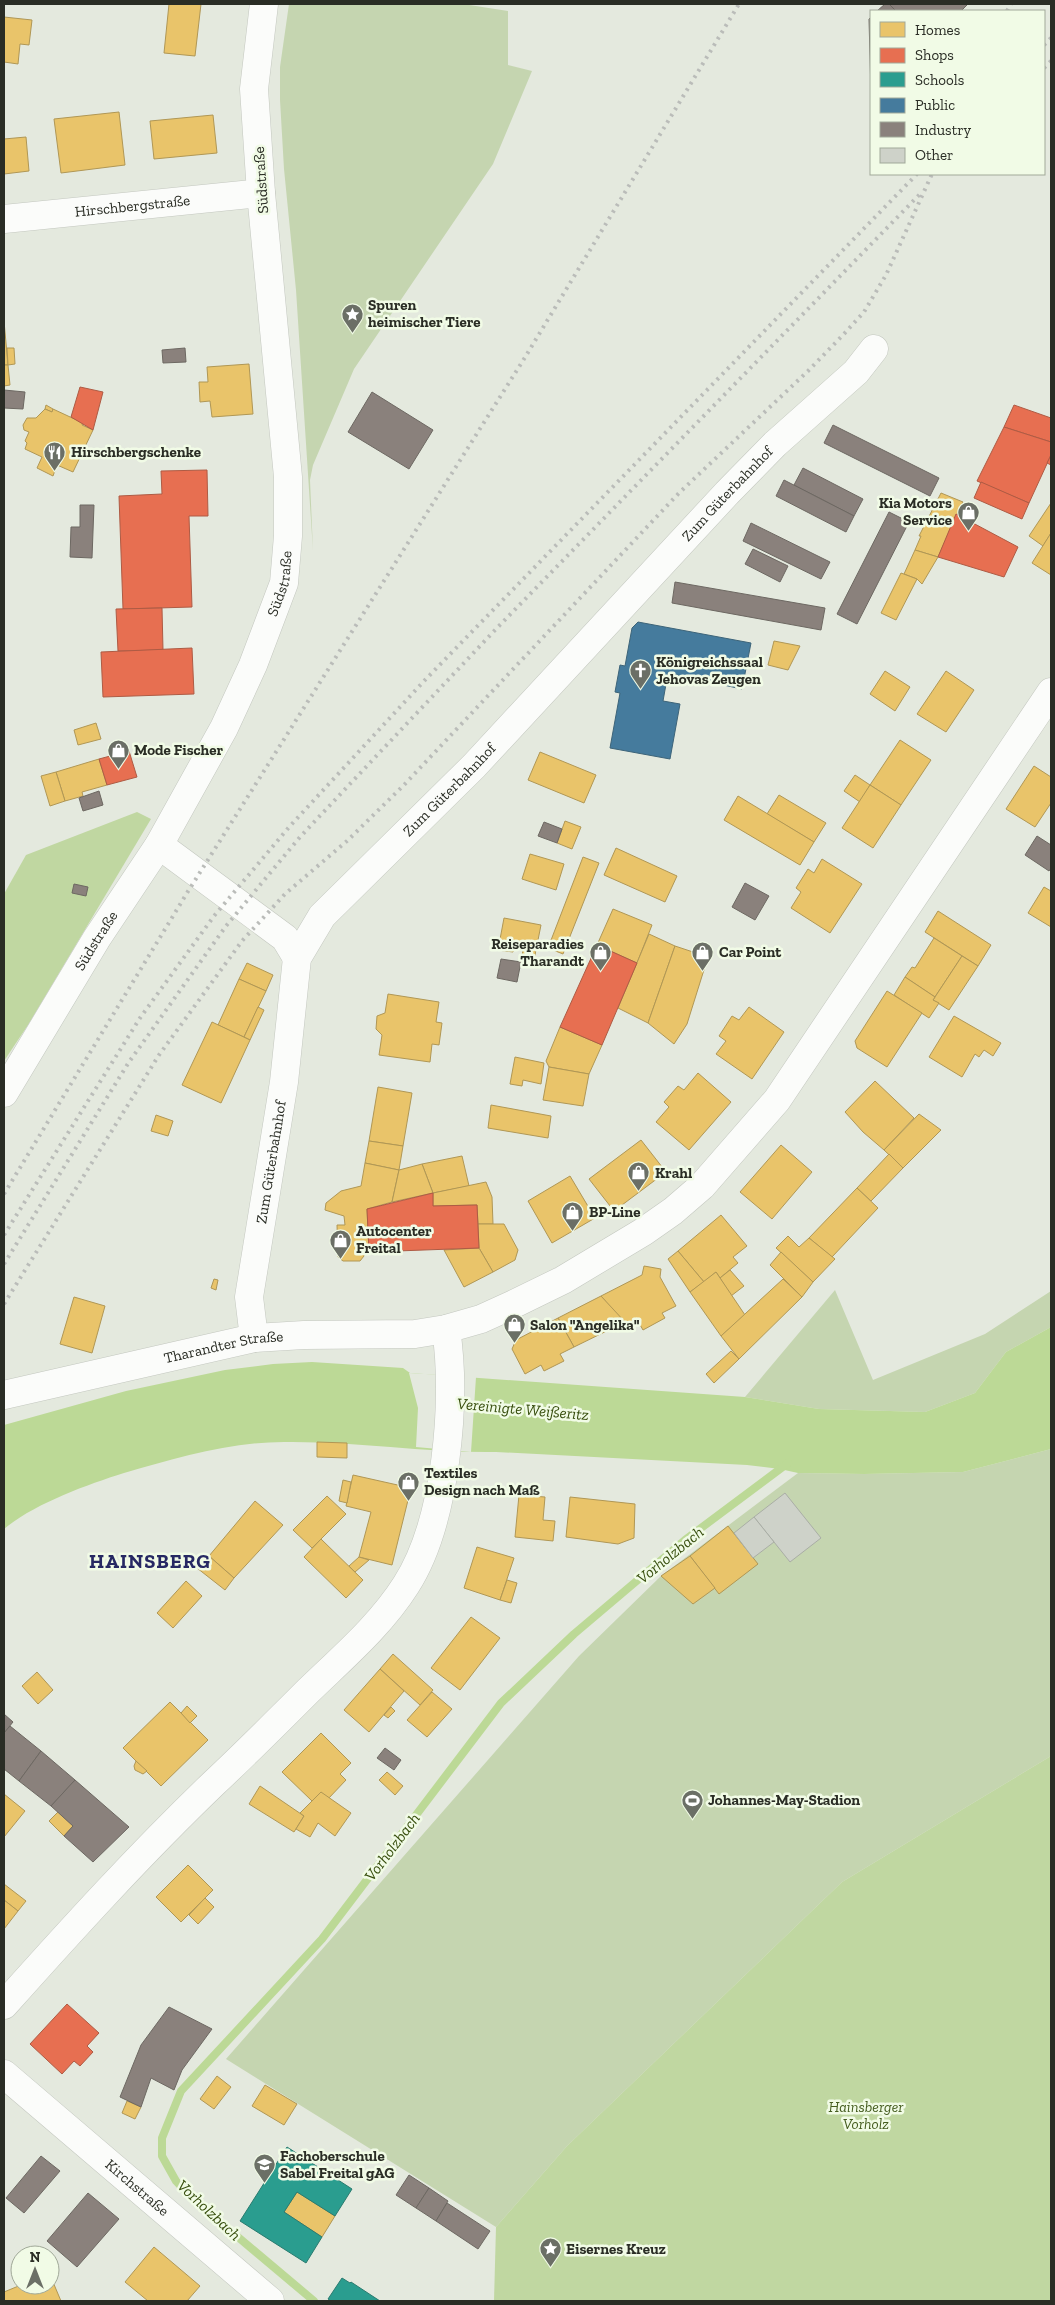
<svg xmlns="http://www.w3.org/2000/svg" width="1055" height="2305" viewBox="0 0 1055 2305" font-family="'Zilla Slab',serif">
<rect width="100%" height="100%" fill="#e4e9de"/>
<g fill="#c5d5b0">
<polygon points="289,4 463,4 508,11 508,65 532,71 493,164 354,369 313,465 310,480 313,551 296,290 284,169 280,100 280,67"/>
<polygon points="835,1290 873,1380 985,1334 1051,1291 1051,1327 1006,1352 975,1393 925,1412 819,1409 745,1397"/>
<polygon points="1051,1449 1051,1756 842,1882 567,2146 496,2227 226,2059 579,1656 661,1576 798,1473 864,1474 963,1472"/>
</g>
<g fill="#c0d7a1">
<polygon points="137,812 151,819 28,1025 4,1061 4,894 26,855"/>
<polygon points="1051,1756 1051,2301 494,2301 496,2227 567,2146 842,1882"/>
</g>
<path fill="#bcd996" d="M1051 1327V1449L963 1472 864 1474 798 1473 780 1469 747 1465 496 1452C426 1453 355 1441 284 1442 229 1442 176 1458 124 1473 86 1485 34 1504 4 1529V1425L126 1391 225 1370 273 1364 312 1362 403 1368 410 1373 745 1397 819 1409 925 1412 975 1393 1006 1352Z"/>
<polygon fill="#e4e9de" points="409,1373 476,1377 471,1452 416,1447 418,1408"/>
<g fill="#e9c46a" stroke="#b09755">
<polygon points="169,4 201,4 195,56 164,53"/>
<polygon points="4,17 32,20 29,45 20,44 18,64 4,62"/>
<polygon points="119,112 125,165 61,173 54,119"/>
<polygon points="213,115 217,153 154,159 150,121"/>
<polygon points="26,137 29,171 4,174 4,139"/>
<polygon points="4,321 8,365 4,365"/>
<polygon points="7,348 14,348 15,364 8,365"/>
<polygon points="249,364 253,414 212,417 210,401 200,402 199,382 208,382 207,367"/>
<polygon points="4,365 8,365 10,385 4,386"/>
<polygon points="46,405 53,409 52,412 45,409"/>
<polygon points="45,409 52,412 53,409 83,423 82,425 93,430 73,472 57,465 53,476 37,468 42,457 25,449 27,443 25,441 29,432 24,430 23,425 27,418 36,418"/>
<polygon points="941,493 963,502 938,557 915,550 921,536 919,536"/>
<polygon points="1051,503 1051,533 1043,546 1029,536"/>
<polygon points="1051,533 1051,575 1032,563"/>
<polygon points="915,550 938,557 922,584 917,579 904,574"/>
<polygon points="901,573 917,579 896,620 881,613"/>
<polygon points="774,641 800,646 788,670 768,665"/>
<polygon points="885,671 910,687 895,711 870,694"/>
<polygon points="946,671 974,690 946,732 917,714"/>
<polygon points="96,723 101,739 78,745 74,730"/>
<polygon points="900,740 931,760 901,805 870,785"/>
<polygon points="540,752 596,775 584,803 528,780"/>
<polygon points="99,759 107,785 82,792 83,796 65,801 56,772"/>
<polygon points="1034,766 1051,777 1051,803 1035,827 1006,809"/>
<polygon points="56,772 65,801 50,806 41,776"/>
<polygon points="855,775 870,785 860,802 844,791"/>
<polygon points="870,785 901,805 873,848 842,828"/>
<polygon points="779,795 826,823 814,842 767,814"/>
<polygon points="738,796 814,842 800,865 724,820"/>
<polygon points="565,821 581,827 572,849 557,843"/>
<polygon points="616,848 677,876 665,902 604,875"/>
<polygon points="530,854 564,864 556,890 522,879"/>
<polygon points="583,857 599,863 563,954 548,948"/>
<polygon points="822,859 862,884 830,933 791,908 801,892 796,888 808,869 814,873"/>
<polygon points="1044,887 1051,891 1051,927 1028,913"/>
<polygon points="613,909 652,925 637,963 597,945"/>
<polygon points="938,911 991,945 978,966 925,932"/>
<polygon points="504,918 541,925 533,965 521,962 523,950 514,948 513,952 498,950"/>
<polygon points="649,934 675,946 648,1023 618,1008"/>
<polygon points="934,938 962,956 935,997 905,977 912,967 915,968"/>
<polygon points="675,946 708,957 687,1024 674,1044 648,1023"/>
<polygon points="962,956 978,966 949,1010 933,1000"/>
<polygon points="247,963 273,975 266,991 239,979"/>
<polygon points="905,977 935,997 933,1000 939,1003 929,1018 894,995"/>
<polygon points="239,979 266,991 244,1037 218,1025"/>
<polygon points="887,991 922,1013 887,1067 857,1048 855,1041"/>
<polygon points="388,994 439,1002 436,1022 442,1023 439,1045 432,1044 430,1062 379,1055 382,1035 376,1029 377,1016 385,1013"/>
<polygon points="258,1007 264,1010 250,1040 244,1037"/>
<polygon points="749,1007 784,1032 752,1079 716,1054 726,1041 719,1036 732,1016 739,1020"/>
<polygon points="954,1016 1001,1043 993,1056 984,1050 979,1057 975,1054 962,1077 929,1057"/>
<polygon points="212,1022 250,1040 221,1103 182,1085"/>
<polygon points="560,1027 602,1045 589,1074 549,1067 546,1061"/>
<polygon points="515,1057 544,1063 541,1084 523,1080 522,1086 510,1084"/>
<polygon points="549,1067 589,1074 583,1106 543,1100"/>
<polygon points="698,1073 731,1102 689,1150 656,1122 669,1107 664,1102 678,1086 684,1090"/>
<polygon points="875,1081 914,1118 884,1150 863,1132 845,1112"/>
<polygon points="378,1087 412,1093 403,1146 369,1141"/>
<polygon points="491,1105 551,1116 548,1138 488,1128"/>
<polygon points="919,1114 941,1130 903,1168 884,1150"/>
<polygon points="156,1115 173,1121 168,1136 151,1131"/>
<polygon points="641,1140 666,1172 614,1211 589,1179"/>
<polygon points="369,1141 403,1146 399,1170 365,1163"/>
<polygon points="781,1145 812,1172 772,1219 740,1192"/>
<polygon points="889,1154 903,1168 871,1201 857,1188"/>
<polygon points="462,1156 469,1186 433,1193 422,1164"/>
<polygon points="365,1163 399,1170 392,1202 367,1209 369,1252 364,1252 364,1256 360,1261 343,1261 338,1257 337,1225 345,1225 344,1216 325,1210 326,1203 341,1191 361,1186"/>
<polygon points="422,1164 433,1193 392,1202 399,1170"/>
<polygon points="570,1176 595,1218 552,1243 528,1201"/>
<polygon points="486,1182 492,1197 493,1224 478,1224 477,1205 433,1206 433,1193"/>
<polygon points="857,1188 878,1208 832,1257 809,1238"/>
<polygon points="721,1215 747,1246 733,1257 738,1263 720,1278 716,1272 704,1282 678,1251"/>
<polygon points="478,1224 504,1224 518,1250 515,1260 493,1272 479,1248"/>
<polygon points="788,1236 799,1247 809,1238 835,1259 813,1282 776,1248"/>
<polygon points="479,1248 493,1272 464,1287 444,1250"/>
<polygon points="678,1251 704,1282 690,1292 668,1259"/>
<polygon points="781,1252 813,1282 802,1297 770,1265"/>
<polygon points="644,1266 661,1269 660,1277 676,1306 662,1313 665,1318 643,1330 639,1323 628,1329 601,1296 642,1275"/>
<polygon points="730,1270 744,1286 731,1296 720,1278"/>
<polygon points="716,1272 745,1315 721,1336 690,1292"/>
<polygon points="214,1279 218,1280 216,1290 211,1288"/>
<polygon points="783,1279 802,1297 739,1359 721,1336"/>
<polygon points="601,1296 625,1322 574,1347 558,1318"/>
<polygon points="74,1297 105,1306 92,1353 60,1344"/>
<polygon points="558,1318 574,1347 560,1354 564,1361 544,1371 541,1365 525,1374 512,1349 516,1340"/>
<polygon points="731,1351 739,1359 714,1383 706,1374"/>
<polygon points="317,1442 347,1443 347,1458 317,1457"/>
<polygon points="353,1475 411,1488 392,1565 359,1557 371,1512 346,1506"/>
<polygon points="343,1480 351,1482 347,1503 339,1501"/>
<polygon points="519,1495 545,1497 543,1520 555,1521 553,1541 515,1537"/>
<polygon points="327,1496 346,1514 312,1548 293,1530"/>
<polygon points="570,1497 635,1504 634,1538 618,1544 566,1537"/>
<polygon points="255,1501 283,1525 234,1578 209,1556"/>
<polygon points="728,1526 758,1564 719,1594 690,1556"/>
<polygon points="321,1539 363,1580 346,1598 304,1557"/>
<polygon points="477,1547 514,1558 500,1600 464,1588"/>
<polygon points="209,1556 234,1578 225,1590 197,1568"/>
<polygon points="690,1556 715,1588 693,1604 661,1576"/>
<polygon points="359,1557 369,1560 355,1572 349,1566"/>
<polygon points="507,1580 517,1583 511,1603 500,1600"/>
<polygon points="186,1581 202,1596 173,1628 157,1613"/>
<polygon points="471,1617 500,1638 460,1690 431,1668"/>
<polygon points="393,1654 433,1690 420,1705 380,1669"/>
<polygon points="380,1669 404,1691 369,1732 344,1710"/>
<polygon points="37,1672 53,1690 38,1704 22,1686"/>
<polygon points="432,1692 452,1709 427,1737 407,1720"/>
<polygon points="170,1702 208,1740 161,1786 123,1748"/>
<polygon points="187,1706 197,1716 190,1723 181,1713"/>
<polygon points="391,1707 395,1711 388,1718 384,1715"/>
<polygon points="321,1733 351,1763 340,1774 346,1780 328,1799 321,1792 312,1801 282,1772"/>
<polygon points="136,1761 147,1771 143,1774 135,1770 134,1766"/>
<polygon points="387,1772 403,1786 395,1795 379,1780"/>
<polygon points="260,1786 304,1816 294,1832 249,1804"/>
<polygon points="321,1792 351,1813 335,1836 318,1823 310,1837 296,1829 304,1816 300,1813"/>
<polygon points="4,1794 25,1811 4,1837"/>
<polygon points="58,1812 73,1826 64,1836 49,1821"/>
<polygon points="188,1865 213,1890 181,1922 156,1897"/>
<polygon points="4,1884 26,1901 18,1911 4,1900"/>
<polygon points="205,1898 214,1907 198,1924 189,1915"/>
<polygon points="4,1900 18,1911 4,1929"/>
<polygon points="217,2076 231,2087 214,2109 200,2099"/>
<polygon points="265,2085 297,2104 284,2125 252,2106"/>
<polygon points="127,2101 141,2107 135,2119 122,2113"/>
<polygon points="297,2192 335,2216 322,2237 284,2212"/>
<polygon points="154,2247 200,2286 187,2301 148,2301 125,2282"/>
<polygon points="50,2275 61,2301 4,2301 4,2292 21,2285 50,2285"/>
</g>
<g fill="#e76f51" stroke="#ae5b44">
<polygon points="80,387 103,392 93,430 71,417"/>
<polygon points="1014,405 1051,418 1051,442 1004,427"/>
<polygon points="1004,427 1051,442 1051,455 1029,503 977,481"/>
<polygon points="1051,455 1051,465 1047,463"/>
<polygon points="207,470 208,516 189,516 192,607 123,609 119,496 162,494 161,471"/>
<polygon points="981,482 1029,503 1022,519 974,498"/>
<polygon points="956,514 1018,547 1004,577 938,557"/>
<polygon points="162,608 163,650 118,651 116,609"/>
<polygon points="192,648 194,694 103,697 101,652"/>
<polygon points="129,751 137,777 107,785 99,759"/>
<polygon points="597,945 637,963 602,1045 560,1027"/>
<polygon points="433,1193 433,1206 477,1205 479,1248 369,1252 367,1209"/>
<polygon points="67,2004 99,2033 87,2046 93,2052 80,2066 74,2061 62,2074 30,2044"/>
</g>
<g fill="#2a9d8f" stroke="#2a7b6f">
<polygon points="287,2147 352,2189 335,2216 297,2192 284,2212 322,2237 306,2263 240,2221"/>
<polygon points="342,2278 350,2283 351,2282 380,2301 331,2301 328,2299"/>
</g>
<polygon fill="#457b9d" stroke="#3d6479" points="638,622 751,643 742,689 668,673 663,701 680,704 670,759 610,748 620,693 615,692 620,665 625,666 632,628"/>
<g fill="#8a817c" stroke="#6d6862">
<polygon points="885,4 889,4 896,11 877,11"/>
<polygon points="889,4 968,4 961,11 896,11"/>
<polygon points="871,17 871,93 869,19"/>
<polygon points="185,348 186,362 163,363 162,350"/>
<polygon points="4,390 25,392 23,409 4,408"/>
<polygon points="372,392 433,430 409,469 348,432"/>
<polygon points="833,425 939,478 930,496 824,443"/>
<polygon points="803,468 863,499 854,516 794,485"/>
<polygon points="784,480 854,516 846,532 776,496"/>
<polygon points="80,505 94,505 92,558 70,557 71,527 80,527"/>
<polygon points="889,512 909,522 857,624 837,614"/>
<polygon points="751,523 830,562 821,579 743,541"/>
<polygon points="753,549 788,566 780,582 745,564"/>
<polygon points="675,582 825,608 821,630 672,603"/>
<polygon points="99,791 103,805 83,811 79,798"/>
<polygon points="544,822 562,829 557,843 538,836"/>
<polygon points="1037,836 1051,845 1051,868 1049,871 1025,855"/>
<polygon points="745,883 769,896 755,920 732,907"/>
<polygon points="74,884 88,887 86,896 72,893"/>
<polygon points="501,959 521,962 517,982 497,978"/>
<polygon points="4,1714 13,1722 4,1733"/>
<polygon points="10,1726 41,1751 19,1781 4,1769 4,1733"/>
<polygon points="385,1748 401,1760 394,1770 377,1758"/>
<polygon points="41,1751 75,1780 51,1806 19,1781"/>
<polygon points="75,1780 129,1827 93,1862 64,1836 73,1826 51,1806"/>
<polygon points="169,2007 212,2029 182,2070 174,2090 151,2078 141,2107 120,2097 141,2045"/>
<polygon points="41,2156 60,2171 24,2213 6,2198"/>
<polygon points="409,2175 429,2188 416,2208 396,2195"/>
<polygon points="429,2188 448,2201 436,2221 416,2208"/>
<polygon points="88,2193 119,2219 77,2267 47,2241"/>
<polygon points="447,2203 490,2231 478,2249 436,2221"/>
</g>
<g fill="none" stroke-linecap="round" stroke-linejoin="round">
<polyline stroke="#bcd996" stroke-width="8" points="314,2301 194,2200 176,2181 162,2156 162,2138 181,2091 322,1939 501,1703 574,1634 685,1540 788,1463"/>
</g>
<g fill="#ced2c9" stroke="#a9ada5">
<polygon points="785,1493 821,1538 790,1562 754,1517"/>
<polygon points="754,1517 774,1542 753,1558 734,1533"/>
</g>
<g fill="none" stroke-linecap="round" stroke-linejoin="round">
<defs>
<g id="minor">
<path id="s1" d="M4 219 261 193"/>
<polyline points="159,845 285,938 297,958"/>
<path id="s2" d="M4 1093 97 938 159 845 224 728 253 665 284 583 288 536V477L261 193 254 89 264 4"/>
<path id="s3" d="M254 1338 249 1297 284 1082 297 958 322 916 474 766 727 493 775 444 856 372 874 349"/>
<path id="s4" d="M4 2074 270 2301"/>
</g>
<g id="major">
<path id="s5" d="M4 1395 254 1338 304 1335 415 1334 446 1329 481 1319 514 1304 563 1280 643 1232 673 1211 702 1186 777 1100 1051 692"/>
<path d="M4 2005C72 1929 140 1854 214 1783 246 1753 277 1722 308 1691 342 1658 380 1626 406 1585 446 1523 457 1402 446 1329"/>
</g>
</defs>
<use href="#minor" stroke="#c3c7bf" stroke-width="29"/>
<use href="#major" stroke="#c3c7bf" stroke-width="29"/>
<use href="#minor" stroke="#fbfcfa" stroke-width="28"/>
<use href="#major" stroke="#fbfcfa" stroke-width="28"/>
<g stroke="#babcb9" stroke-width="4" stroke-dasharray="2.5 5" stroke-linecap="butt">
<polyline points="1007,11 1011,4"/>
<polyline points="1044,45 1051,38"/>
<polyline points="1044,68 1051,61"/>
<polyline points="4,1194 187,893 524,359 739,4"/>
<polyline points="4,1235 140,1018 214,916 290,826 425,680 917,174"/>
<polyline points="4,1264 129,1062 226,926 300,837 496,629 921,193"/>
<polyline points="4,1304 159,1055 242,941 285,894 347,841 403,786 679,493 808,371 843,335 864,312 886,275 932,174"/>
</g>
</g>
<defs>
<symbol id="sight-pin" viewBox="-11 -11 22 30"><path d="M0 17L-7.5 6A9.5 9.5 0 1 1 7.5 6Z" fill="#6b6f66" stroke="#f1fbe6"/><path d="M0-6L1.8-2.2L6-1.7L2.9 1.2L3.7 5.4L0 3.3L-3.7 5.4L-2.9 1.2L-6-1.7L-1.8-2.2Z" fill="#fff"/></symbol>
<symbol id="restaurant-pin" viewBox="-11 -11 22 30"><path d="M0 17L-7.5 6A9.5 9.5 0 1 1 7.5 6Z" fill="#6b6f66" stroke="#f1fbe6"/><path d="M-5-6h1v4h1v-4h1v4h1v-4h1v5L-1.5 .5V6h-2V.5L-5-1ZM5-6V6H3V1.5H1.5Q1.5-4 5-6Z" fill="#fff"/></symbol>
<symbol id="shop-pin" viewBox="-11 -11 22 30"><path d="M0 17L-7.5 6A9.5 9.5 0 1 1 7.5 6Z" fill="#6b6f66" stroke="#f1fbe6"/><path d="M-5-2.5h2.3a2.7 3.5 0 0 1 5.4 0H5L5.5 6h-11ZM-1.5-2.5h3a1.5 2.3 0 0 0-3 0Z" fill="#fff"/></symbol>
<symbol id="church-pin" viewBox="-11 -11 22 30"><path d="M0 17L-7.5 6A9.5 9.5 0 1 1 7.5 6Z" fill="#6b6f66" stroke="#f1fbe6"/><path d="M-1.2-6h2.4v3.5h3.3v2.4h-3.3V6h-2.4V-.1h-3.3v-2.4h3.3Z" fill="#fff"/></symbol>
<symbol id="stadium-pin" viewBox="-11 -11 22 30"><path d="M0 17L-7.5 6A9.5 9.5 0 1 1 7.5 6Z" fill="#6b6f66" stroke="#f1fbe6"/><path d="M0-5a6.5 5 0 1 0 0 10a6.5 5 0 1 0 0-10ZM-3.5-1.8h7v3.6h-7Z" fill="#fff"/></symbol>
<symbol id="university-pin" viewBox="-11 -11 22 30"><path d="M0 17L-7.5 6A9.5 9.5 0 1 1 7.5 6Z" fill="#6b6f66" stroke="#f1fbe6"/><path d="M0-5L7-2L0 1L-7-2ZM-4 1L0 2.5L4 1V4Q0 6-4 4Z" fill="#fff"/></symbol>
</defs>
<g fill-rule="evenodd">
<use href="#sight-pin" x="340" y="302" width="25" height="34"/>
<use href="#restaurant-pin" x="42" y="440" width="25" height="34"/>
<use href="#shop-pin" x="956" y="500" width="25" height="34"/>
<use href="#church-pin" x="628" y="658" width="25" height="34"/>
<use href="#shop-pin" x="106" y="738" width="25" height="34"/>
<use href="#shop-pin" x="690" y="940" width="25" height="34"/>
<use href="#shop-pin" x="588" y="940" width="25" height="34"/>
<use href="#shop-pin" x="626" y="1160" width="25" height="34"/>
<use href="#shop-pin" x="560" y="1200" width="25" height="34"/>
<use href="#shop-pin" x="328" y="1228" width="25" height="34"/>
<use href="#shop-pin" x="502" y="1312" width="25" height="34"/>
<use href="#shop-pin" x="396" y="1470" width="25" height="34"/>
<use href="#stadium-pin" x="680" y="1788" width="25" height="34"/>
<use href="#university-pin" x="252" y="2152" width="25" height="34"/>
<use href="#sight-pin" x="538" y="2236" width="25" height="34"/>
</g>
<g text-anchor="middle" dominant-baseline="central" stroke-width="5" stroke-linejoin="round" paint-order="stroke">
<g font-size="15" fill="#2a2d25" stroke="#f1fbe6">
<text transform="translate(261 180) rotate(-94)">Südstraße</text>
<text stroke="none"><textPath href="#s1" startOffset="129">Hirschbergstraße</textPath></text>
<text stroke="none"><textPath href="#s3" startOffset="1018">Zum Güterbahnhof</textPath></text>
<text stroke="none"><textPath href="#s2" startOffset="582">Südstraße</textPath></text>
<text stroke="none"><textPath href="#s3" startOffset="612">Zum Güterbahnhof</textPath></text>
<text stroke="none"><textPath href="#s2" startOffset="178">Südstraße</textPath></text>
<text stroke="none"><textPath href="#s3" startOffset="178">Zum Güterbahnhof</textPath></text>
<text stroke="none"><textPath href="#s5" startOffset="225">Tharandter Straße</textPath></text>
<text stroke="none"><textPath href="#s4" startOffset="175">Kirchstraße</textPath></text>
</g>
<g font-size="15" font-weight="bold" fill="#2a2d25" stroke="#f1fbe6" text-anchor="start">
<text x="368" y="305">Spuren<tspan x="368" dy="17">heimischer Tiere</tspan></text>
<text x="71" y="452">Hirschbergschenke</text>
<text x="952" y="503" text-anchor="end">Kia Motors<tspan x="952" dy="17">Service</tspan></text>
<text x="656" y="662">Königreichssaal<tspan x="656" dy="17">Jehovas Zeugen</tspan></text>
<text x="134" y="750">Mode Fischer</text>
<text x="584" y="944" text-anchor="end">Reiseparadies<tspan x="584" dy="17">Tharandt</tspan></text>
<text x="719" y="952">Car Point</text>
<text x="655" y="1173">Krahl</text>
<text x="589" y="1212">BP-Line</text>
<text x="356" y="1231">Autocenter<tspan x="356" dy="17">Freital</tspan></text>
<text x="530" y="1325">Salon "Angelika"</text>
<text x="424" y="1473">Textiles<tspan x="424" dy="17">Design nach Maß</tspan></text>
<text x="708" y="1800">Johannes-May-Stadion</text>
<text x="280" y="2156">Fachoberschule<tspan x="280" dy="17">Sabel Freital gAG</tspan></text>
<text x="566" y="2249">Eisernes Kreuz</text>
</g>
<g font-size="15" font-style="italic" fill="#455d1f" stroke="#f1fbe6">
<text x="866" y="2107">Hainsberger<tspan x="866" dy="17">Vorholz</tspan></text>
</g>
<g font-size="16" font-style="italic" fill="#364d0c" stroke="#f1fbe6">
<text transform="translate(523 1409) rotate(5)">Vereinigte Weißeritz</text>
<text transform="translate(670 1555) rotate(-39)">Vorholzbach</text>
<text transform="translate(392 1847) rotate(-53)">Vorholzbach</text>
<text transform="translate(209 2210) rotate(43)">Vorholzbach</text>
</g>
<g font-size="20" font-weight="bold" letter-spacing="1" fill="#272963" stroke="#f1fbe6">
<text x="150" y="1561">HAINSBERG</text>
</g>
</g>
<rect width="1055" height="2305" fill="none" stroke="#2a2d25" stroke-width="10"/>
<rect x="870" y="10" width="175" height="165" fill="#f1fbe6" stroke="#a1a999"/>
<rect x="880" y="22" width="25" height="15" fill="#e9c46a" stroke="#a1a999"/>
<text x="915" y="35" font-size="15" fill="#2a2d25">Homes</text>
<rect x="880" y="48" width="25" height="15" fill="#e76f51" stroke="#a1a999"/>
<text x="915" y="60" font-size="15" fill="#2a2d25">Shops</text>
<rect x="880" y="72" width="25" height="15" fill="#2a9d8f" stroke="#a1a999"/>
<text x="915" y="85" font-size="15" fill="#2a2d25">Schools</text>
<rect x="880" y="98" width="25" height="15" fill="#457b9d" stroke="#a1a999"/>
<text x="915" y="110" font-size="15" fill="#2a2d25">Public</text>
<rect x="880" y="122" width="25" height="15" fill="#8a817c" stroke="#a1a999"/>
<text x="915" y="135" font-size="15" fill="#2a2d25">Industry</text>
<rect x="880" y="148" width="25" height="15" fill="#ced2c9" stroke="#a1a999"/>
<text x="915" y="160" font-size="15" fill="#2a2d25">Other</text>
<g transform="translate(35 2270)"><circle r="24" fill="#f1fbe6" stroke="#a1a999"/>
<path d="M0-4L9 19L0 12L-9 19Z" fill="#6b6f66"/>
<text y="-8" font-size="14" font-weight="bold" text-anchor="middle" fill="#2a2d25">N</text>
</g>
</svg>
